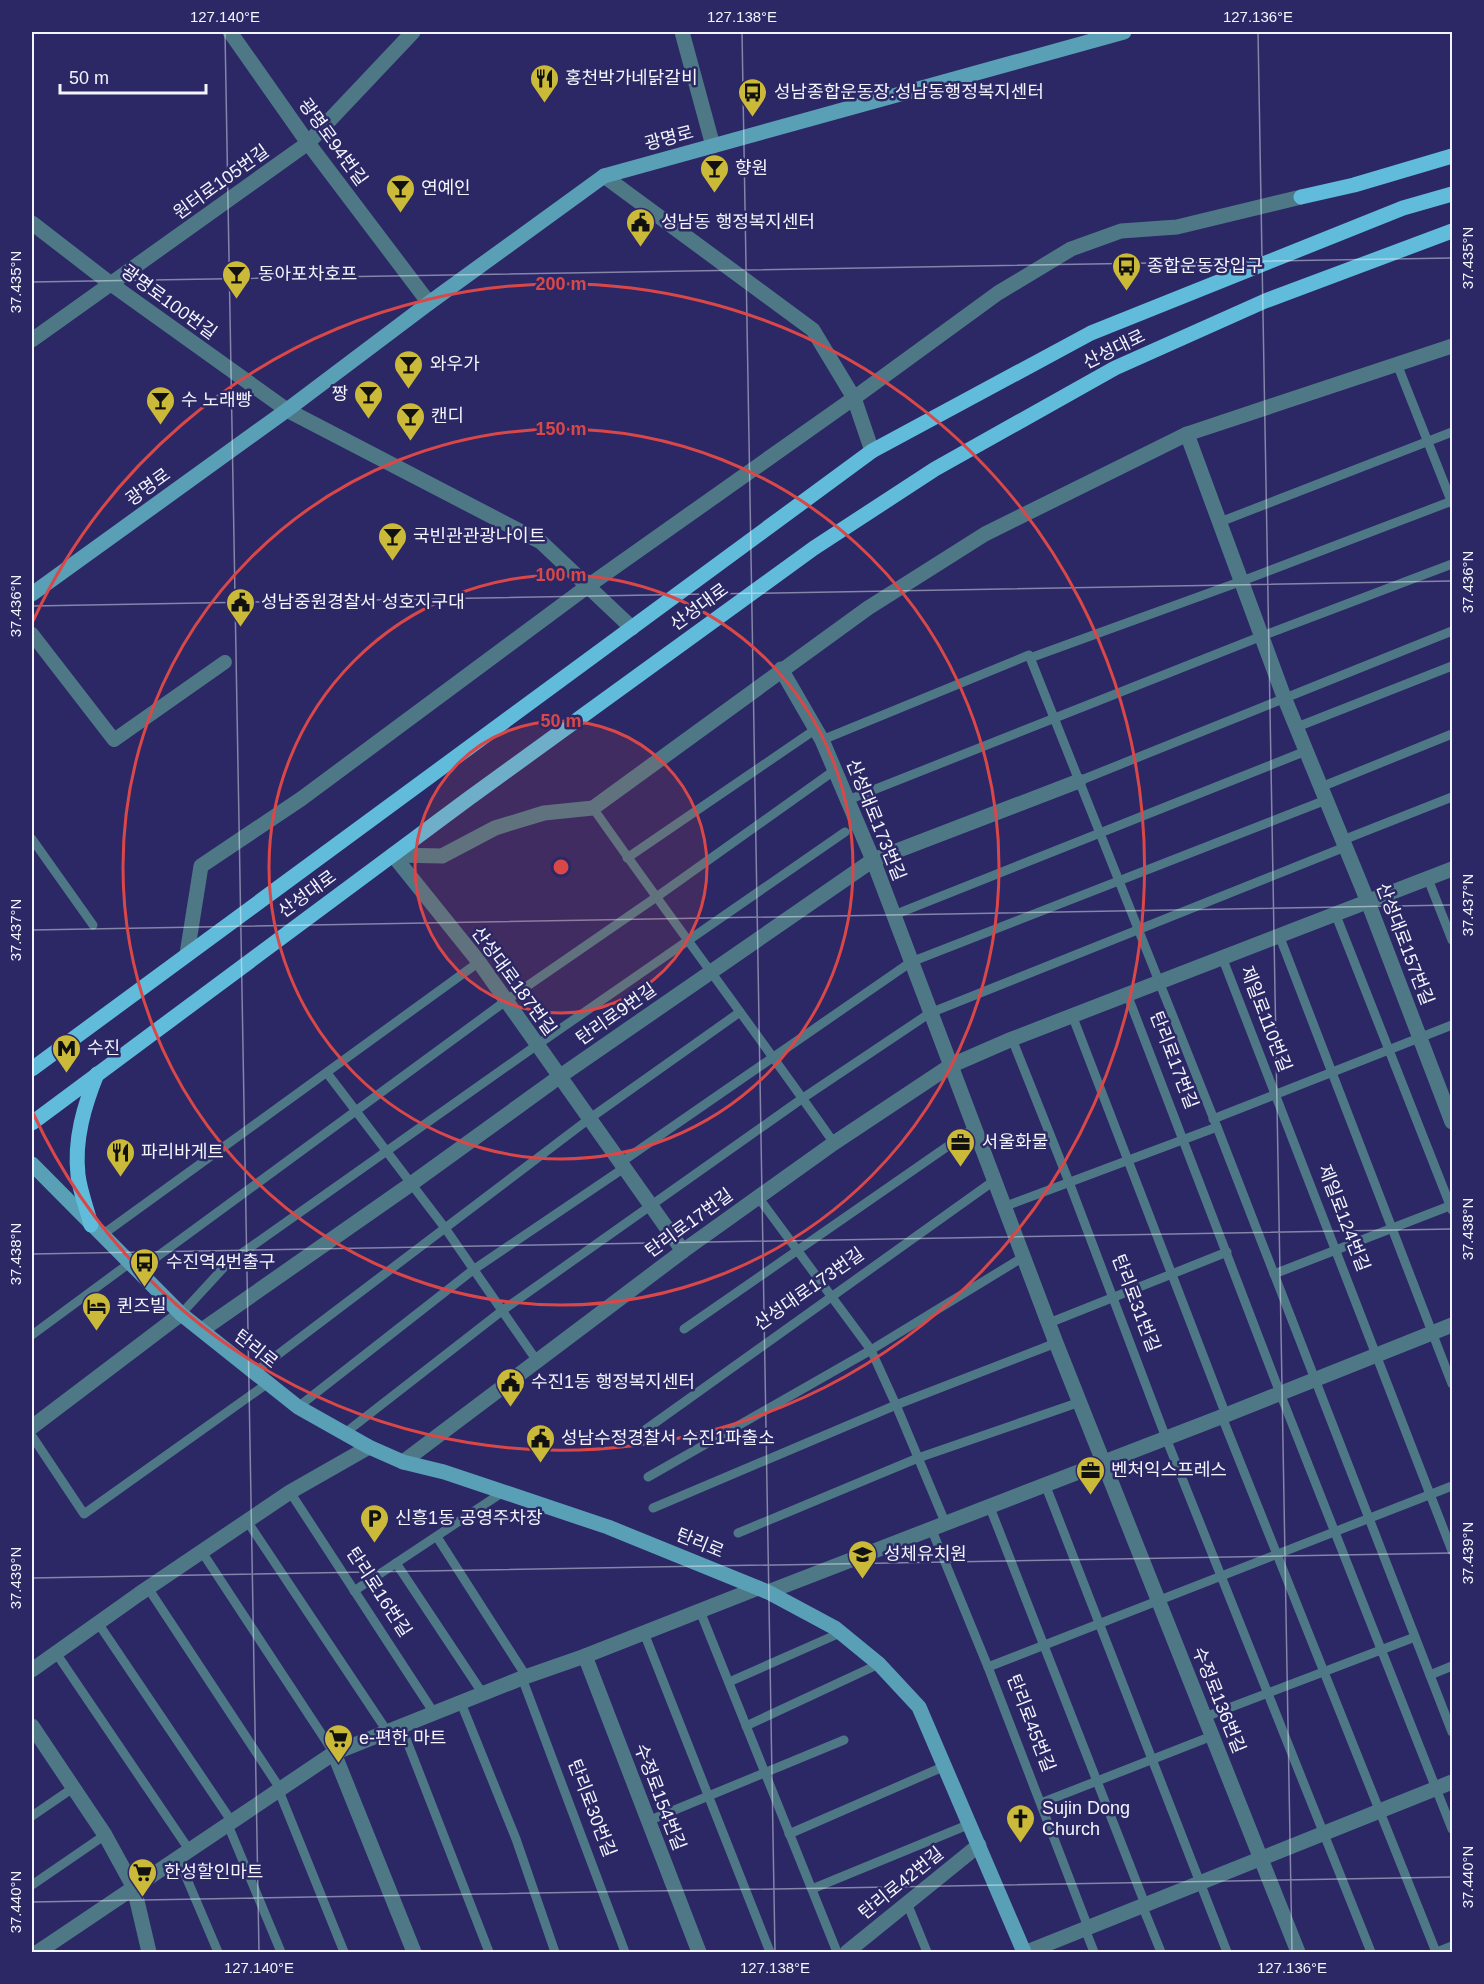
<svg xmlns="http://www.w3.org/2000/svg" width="1484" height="1984" viewBox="0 0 1484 1984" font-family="Helvetica,'Noto Sans KR',sans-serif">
<rect width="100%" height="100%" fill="#2b2865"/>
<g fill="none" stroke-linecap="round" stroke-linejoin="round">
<g stroke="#4e7886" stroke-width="9">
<polyline points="1397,364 1452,503"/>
<polyline points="1220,522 1452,432"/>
<polyline points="1030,658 1242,581 1452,501"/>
<polyline points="1297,727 1452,666"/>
<polyline points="822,740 1029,655 1217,1127 1452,1732"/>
<polyline points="1079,781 1452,631"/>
<polyline points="1321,787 1452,734"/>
<polyline points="848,800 1262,636 1452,564"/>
<path d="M593 808C672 921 755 1030 834 1143"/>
<polyline points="32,839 93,925"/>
<polyline points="1343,840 1452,797"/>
<polyline points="627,858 816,729"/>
<polyline points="1428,879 1452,940"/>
<polyline points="1335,913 1452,1210"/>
<polyline points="894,915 1306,751"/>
<polyline points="1279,935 1452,1384"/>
<polyline points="1222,957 1452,1551"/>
<polyline points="1127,994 1280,1393 1452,1829"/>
<polyline points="1072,1015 1226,1415"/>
<polyline points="1012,1039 1069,1182 1166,1438 1371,1952"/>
<polyline points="327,1073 445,1228 537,1361"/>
<polyline points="1213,1119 1452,1025"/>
<polyline points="620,1163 911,962 1326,800"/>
<polyline points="758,1197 871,1350 896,1405 945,1522"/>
<polyline points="1006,1206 1217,1127"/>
<polyline points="102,1235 479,962"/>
<polyline points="139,1270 507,1000 655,898 835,770"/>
<polyline points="1274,1274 1452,1205"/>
<polyline points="181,1314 228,1263 537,1045 845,832"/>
<polyline points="1049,1323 1227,1252"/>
<polyline points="684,1329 974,1128"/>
<polyline points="32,1335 131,1262"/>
<polyline points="255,1372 589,1119 740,1012"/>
<polyline points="298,1407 473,1270 624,1168"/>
<polyline points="1222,1417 1436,1952"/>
<polyline points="645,1430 995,1180"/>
<polyline points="345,1433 503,1310 803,1098 930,1013 1345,847"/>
<polyline points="32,1436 84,1514 268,1383"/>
<polyline points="648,1477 871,1350 1025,1256"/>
<polyline points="1045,1484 1227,1952"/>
<polyline points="290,1492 434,1713"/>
<polyline points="989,1505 1145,1904"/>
<polyline points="653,1508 896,1405 1056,1343"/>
<polyline points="247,1521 387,1731"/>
<polyline points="931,1528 988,1667 1088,1927"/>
<polyline points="738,1533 918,1458 1080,1402"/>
<polyline points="437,1537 526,1676"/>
<polyline points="202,1552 334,1753"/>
<polyline points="396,1563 483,1694"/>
<polyline points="148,1588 281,1790"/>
<polyline points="354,1591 503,1492"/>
<polyline points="700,1611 837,1952"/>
<polyline points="98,1623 232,1822"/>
<polyline points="644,1633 770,1952"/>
<polyline points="56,1653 190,1851"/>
<polyline points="988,1667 1452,1486"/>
<polyline points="1430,1675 1452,1666"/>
<polyline points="522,1678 625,1952"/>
<polyline points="729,1682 840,1633"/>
<polyline points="461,1703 516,1839 555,1952"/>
<polyline points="1205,1717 1415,1637"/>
<polyline points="401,1726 489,1952"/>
<polyline points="746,1726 879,1664"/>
<polyline points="279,1791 344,1952"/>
<polyline points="1041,1803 1212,1736"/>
<polyline points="32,1816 73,1788"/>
<polyline points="648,1821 844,1740"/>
<polyline points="228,1825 281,1952"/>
<polyline points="789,1834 945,1766"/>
<polyline points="178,1858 218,1952"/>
<polyline points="32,1885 105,1835"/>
<polyline points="812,1889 970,1824"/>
<polyline points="907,1903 927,1952"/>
<polyline points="1142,1905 1161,1952"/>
<polyline points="1085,1929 1094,1952"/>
<polyline points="1437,1952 1452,1946"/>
</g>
<polyline stroke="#4e7886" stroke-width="14" points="32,634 114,740 225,662"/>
<g stroke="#4e7886" stroke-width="15">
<polyline points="230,32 308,143 429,303"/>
<polyline points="682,32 713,146"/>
<polyline points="32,223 111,284 287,410 541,542 632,628"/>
<polyline points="32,340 308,143 413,32"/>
<polyline points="1187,434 1284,697 1368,902 1452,1122"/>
<polyline points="872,451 854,398 998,293 1071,249 1121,231 1177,227 1301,197"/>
<polyline points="781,669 822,740 873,860 1056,1343 1298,1952"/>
<polyline points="393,855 442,856 495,828 544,813 593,808 868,608 985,534 1187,434 1452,346"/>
<polyline points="393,855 479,962 683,1251"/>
<polyline points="187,954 201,866 301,799 588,586 854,398 813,330 604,176"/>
<polyline points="202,1330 411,1184 559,1077 873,860 1079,781"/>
<polyline points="32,1427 181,1314"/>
<polyline points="403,1462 683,1251 834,1143 950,1066 1012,1039 1452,869"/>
<polyline points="768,1592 1226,1415 1452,1325"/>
<polyline points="585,1656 699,1952"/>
<polyline points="32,1670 139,1594 290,1492 369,1447"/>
<polyline points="32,1726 105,1835 134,1888 149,1952"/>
<polyline points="334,1753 414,1952"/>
<polyline points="38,1952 334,1753 522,1678 585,1656 758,1588"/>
<polyline points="847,1952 979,1845"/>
<polyline points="1027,1952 1452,1782"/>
</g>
<g stroke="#599fb5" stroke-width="15">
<polyline points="32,594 287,410 429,303 604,176 1124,32"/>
<polyline points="32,1164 181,1314 298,1407 369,1447 403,1462 444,1472 608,1527 768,1592 835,1628 879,1664 919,1707 1024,1952"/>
</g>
<g stroke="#60bcda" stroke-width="15">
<polyline points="1301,197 1354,185 1452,156"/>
<polyline points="32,1069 872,451 1091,333 1403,208 1452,194"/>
<polyline points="32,1123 468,799 814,548 935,469 1115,368 1265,301 1452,231"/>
<path d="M91 1225C87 1209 80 1192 78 1175 74 1140 84 1106 97 1074"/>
</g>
</g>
<path fill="none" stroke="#f3f4fc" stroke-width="1.5" stroke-opacity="0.45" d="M225 32 259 1952M742 32 775 1952M1258 32 1292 1952M32 282 1452 258M32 606 1452 581M32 930 1452 905M32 1254 1452 1229M32 1578 1452 1553M32 1902 1452 1877"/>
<circle cx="561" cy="867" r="146" fill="#da4748" fill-opacity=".12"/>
<g fill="none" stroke="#da4748" stroke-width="3">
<circle cx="561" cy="867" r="146"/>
<circle cx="561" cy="867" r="292"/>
<circle cx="561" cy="867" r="438"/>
<path d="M33 621A583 583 0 1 1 33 1113"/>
</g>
<defs>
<symbol id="restaurant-pin" viewBox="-11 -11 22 30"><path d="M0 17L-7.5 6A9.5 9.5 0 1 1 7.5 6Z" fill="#cbba39" stroke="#2b2865"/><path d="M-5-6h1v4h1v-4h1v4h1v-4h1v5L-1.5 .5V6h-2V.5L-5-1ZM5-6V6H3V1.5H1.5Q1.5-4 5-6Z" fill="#111"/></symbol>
<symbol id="bus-pin" viewBox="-11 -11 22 30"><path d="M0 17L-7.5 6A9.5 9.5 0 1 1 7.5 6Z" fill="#cbba39" stroke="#2b2865"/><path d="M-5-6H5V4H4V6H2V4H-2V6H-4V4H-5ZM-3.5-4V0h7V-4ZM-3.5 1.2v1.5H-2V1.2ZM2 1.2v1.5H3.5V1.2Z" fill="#111"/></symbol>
<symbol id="bar-pin" viewBox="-11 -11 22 30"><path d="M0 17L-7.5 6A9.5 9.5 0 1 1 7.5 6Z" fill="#cbba39" stroke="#2b2865"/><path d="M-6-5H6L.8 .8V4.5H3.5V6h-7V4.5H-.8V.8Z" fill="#111"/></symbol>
<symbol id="civic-pin" viewBox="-11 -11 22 30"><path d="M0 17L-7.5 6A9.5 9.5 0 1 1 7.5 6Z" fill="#cbba39" stroke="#2b2865"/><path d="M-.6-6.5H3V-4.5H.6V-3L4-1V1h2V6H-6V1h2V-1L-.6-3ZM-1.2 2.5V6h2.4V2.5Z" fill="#111"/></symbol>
<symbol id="metro-pin" viewBox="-11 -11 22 30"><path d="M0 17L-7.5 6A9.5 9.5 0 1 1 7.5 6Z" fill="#cbba39" stroke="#2b2865"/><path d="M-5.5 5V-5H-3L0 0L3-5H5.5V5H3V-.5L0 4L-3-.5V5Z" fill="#111"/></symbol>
<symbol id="office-pin" viewBox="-11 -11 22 30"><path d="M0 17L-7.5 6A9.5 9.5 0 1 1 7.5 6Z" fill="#cbba39" stroke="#2b2865"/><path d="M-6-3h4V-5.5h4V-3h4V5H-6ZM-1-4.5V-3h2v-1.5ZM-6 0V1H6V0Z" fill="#111"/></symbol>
<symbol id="hotel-pin" viewBox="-11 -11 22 30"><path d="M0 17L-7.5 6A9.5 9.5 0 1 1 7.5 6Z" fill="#cbba39" stroke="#2b2865"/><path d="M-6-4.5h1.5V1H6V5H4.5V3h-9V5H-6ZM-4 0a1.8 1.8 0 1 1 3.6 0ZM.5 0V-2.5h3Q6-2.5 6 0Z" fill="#111"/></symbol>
<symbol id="parking-pin" viewBox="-11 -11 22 30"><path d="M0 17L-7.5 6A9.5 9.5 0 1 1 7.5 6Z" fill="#cbba39" stroke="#2b2865"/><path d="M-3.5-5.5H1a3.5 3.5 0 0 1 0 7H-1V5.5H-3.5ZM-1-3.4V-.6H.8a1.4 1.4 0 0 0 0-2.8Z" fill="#111"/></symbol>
<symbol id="school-pin" viewBox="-11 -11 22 30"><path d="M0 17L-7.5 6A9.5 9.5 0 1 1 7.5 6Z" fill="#cbba39" stroke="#2b2865"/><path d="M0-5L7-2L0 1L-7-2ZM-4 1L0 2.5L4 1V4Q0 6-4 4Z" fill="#111"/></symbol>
<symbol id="supermarket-pin" viewBox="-11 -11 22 30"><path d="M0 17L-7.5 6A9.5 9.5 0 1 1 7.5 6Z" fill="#cbba39" stroke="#2b2865"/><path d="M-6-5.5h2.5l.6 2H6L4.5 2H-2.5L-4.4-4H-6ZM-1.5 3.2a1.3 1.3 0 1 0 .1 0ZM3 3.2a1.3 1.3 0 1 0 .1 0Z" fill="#111"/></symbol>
<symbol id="church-pin" viewBox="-11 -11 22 30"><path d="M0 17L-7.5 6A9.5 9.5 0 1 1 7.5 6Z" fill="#cbba39" stroke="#2b2865"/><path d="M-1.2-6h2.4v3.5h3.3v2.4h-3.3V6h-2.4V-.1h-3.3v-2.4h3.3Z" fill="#111"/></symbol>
</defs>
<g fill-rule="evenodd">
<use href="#restaurant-pin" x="528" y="62" width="33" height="45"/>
<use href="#bus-pin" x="736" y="76" width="33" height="45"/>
<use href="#bar-pin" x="698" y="152" width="33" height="45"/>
<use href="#bar-pin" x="384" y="172" width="33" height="45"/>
<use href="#civic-pin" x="624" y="206" width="33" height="45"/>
<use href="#bus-pin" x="1110" y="250" width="33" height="45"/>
<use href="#bar-pin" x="220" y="258" width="33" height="45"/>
<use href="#bar-pin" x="392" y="348" width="33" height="45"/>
<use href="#bar-pin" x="352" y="378" width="33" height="45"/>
<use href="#bar-pin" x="144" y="384" width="33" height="45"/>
<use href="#bar-pin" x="394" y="400" width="33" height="45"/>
<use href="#bar-pin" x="376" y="520" width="33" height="45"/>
<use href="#civic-pin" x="224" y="586" width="33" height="45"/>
<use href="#metro-pin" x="50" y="1032" width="33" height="45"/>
<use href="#office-pin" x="944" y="1126" width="33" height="45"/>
<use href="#restaurant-pin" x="104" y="1136" width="33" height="45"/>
<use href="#bus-pin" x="128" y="1246" width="33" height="45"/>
<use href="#hotel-pin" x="80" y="1290" width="33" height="45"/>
<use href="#civic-pin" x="494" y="1366" width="33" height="45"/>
<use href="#civic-pin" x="524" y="1422" width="33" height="45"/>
<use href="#office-pin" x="1074" y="1454" width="33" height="45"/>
<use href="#parking-pin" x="358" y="1502" width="33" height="45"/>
<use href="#school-pin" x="846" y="1538" width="33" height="45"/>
<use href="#supermarket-pin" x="322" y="1722" width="33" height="45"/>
<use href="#church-pin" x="1004" y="1802" width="33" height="45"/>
<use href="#supermarket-pin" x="126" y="1856" width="33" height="45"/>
</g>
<g text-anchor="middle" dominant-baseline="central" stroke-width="5" stroke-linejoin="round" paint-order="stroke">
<g font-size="18" fill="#f3f4fc" stroke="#2b2865" text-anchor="start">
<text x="565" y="78">홍천박가네닭갈비</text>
<text x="774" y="92">성남종합운동장.성남동행정복지센터</text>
<text x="735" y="168">향원</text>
<text x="421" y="188">연예인</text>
<text x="661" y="222">성남동 행정복지센터</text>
<text x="1147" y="266">종합운동장입구</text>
<text x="258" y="274">동아포차호프</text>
<text x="430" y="364">와우가</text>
<text x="348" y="394" text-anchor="end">짱</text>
<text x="181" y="400">수 노래빵</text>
<text x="431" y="416">캔디</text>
<text x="413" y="536">국빈관관광나이트</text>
<text x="261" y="602">성남중원경찰서 성호지구대</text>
<text x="87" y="1048">수진</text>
<text x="982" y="1142">서울화물</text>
<text x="141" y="1152">파리바게트</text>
<text x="166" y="1262">수진역4번출구</text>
<text x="117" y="1306">퀸즈빌</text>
<text x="531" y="1382">수진1동 행정복지센터</text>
<text x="561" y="1438">성남수정경찰서 수진1파출소</text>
<text x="1111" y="1470">벤처익스프레스</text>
<text x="395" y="1518">신흥1동 공영주차장</text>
<text x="884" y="1554">성체유치원</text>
<text x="359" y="1738">e-편한 마트</text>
<text x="1042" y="1808">Sujin Dong<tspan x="1042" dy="21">Church</tspan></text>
<text x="164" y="1872">한성할인마트</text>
</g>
<g font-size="18" fill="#f3f4fc" stroke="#2b2865">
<text transform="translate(669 138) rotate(-15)">광명로</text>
<text transform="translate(333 142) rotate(54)">광명로94번길</text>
<text transform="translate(221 182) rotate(-36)">원터로105번길</text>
<text transform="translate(169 302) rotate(36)">광명로100번길</text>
<text transform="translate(1114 349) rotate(-26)">산성대로</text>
<text transform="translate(148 487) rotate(-36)">광명로</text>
<text transform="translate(699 607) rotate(-36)">산성대로</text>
<text transform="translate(876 820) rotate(68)">산성대로173번길</text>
<text transform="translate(307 894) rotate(-36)">산성대로</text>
<text transform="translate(1405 944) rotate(69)">산성대로157번길</text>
<text transform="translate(514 981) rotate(54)">산성대로187번길</text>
<text transform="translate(616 1014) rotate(-35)">탄리로9번길</text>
<text transform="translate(1266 1019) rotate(69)">제일로110번길</text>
<text transform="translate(1174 1060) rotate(69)">탄리로17번길</text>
<text transform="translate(1344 1218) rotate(69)">제일로124번길</text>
<text transform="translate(689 1223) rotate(-36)">탄리로17번길</text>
<text transform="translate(809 1289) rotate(-35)">산성대로173번길</text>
<text transform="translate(1136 1303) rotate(69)">탄리로31번길</text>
<text transform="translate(256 1349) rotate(39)">탄리로</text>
<text transform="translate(700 1543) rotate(22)">탄리로</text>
<text transform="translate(379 1592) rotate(57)">탄리로16번길</text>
<text transform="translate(1219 1700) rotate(68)">수정로136번길</text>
<text transform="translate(1031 1723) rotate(69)">탄리로45번길</text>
<text transform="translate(660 1797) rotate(69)">수정로154번길</text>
<text transform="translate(592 1808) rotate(69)">탄리로30번길</text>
<text transform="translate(901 1883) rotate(-39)">탄리로42번길</text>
</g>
</g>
<circle cx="561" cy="867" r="9" fill="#da4748" stroke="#2b2865" stroke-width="3"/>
<g font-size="18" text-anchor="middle" font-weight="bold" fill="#da4748" stroke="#2b2865" stroke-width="5" stroke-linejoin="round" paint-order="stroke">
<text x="561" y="290">200 m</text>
<text x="561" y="435">150 m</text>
<text x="561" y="581">100 m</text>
<text x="561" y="727">50 m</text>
</g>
<rect width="1484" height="1984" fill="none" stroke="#2b2865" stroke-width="66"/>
<path d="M60 84v9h146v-9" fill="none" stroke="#f3f4fc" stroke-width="3"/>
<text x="69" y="84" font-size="18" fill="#f3f4fc" stroke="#2b2865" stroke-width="4.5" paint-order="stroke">50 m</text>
<rect x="33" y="33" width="1418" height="1918" fill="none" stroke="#f3f4fc" stroke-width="2"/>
<g font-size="15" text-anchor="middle" fill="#f3f4fc">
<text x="225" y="22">127.140°E</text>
<text x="742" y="22">127.138°E</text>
<text x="1258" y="22">127.136°E</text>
<text transform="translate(1468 258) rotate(-90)" y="5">37.435°N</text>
<text transform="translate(16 282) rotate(-90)" y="5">37.435°N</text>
<text transform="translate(1468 582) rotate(-90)" y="5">37.436°N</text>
<text transform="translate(16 606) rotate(-90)" y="5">37.436°N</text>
<text transform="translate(1468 905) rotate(-90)" y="5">37.437°N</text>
<text transform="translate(16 930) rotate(-90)" y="5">37.437°N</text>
<text transform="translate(1468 1229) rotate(-90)" y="5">37.438°N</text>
<text transform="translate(16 1254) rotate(-90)" y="5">37.438°N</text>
<text transform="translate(1468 1553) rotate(-90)" y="5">37.439°N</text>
<text transform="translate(16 1578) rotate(-90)" y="5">37.439°N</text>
<text transform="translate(1468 1877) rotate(-90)" y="5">37.440°N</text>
<text transform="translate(16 1902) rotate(-90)" y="5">37.440°N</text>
<text x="259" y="1973">127.140°E</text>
<text x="775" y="1973">127.138°E</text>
<text x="1292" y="1973">127.136°E</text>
</g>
</svg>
